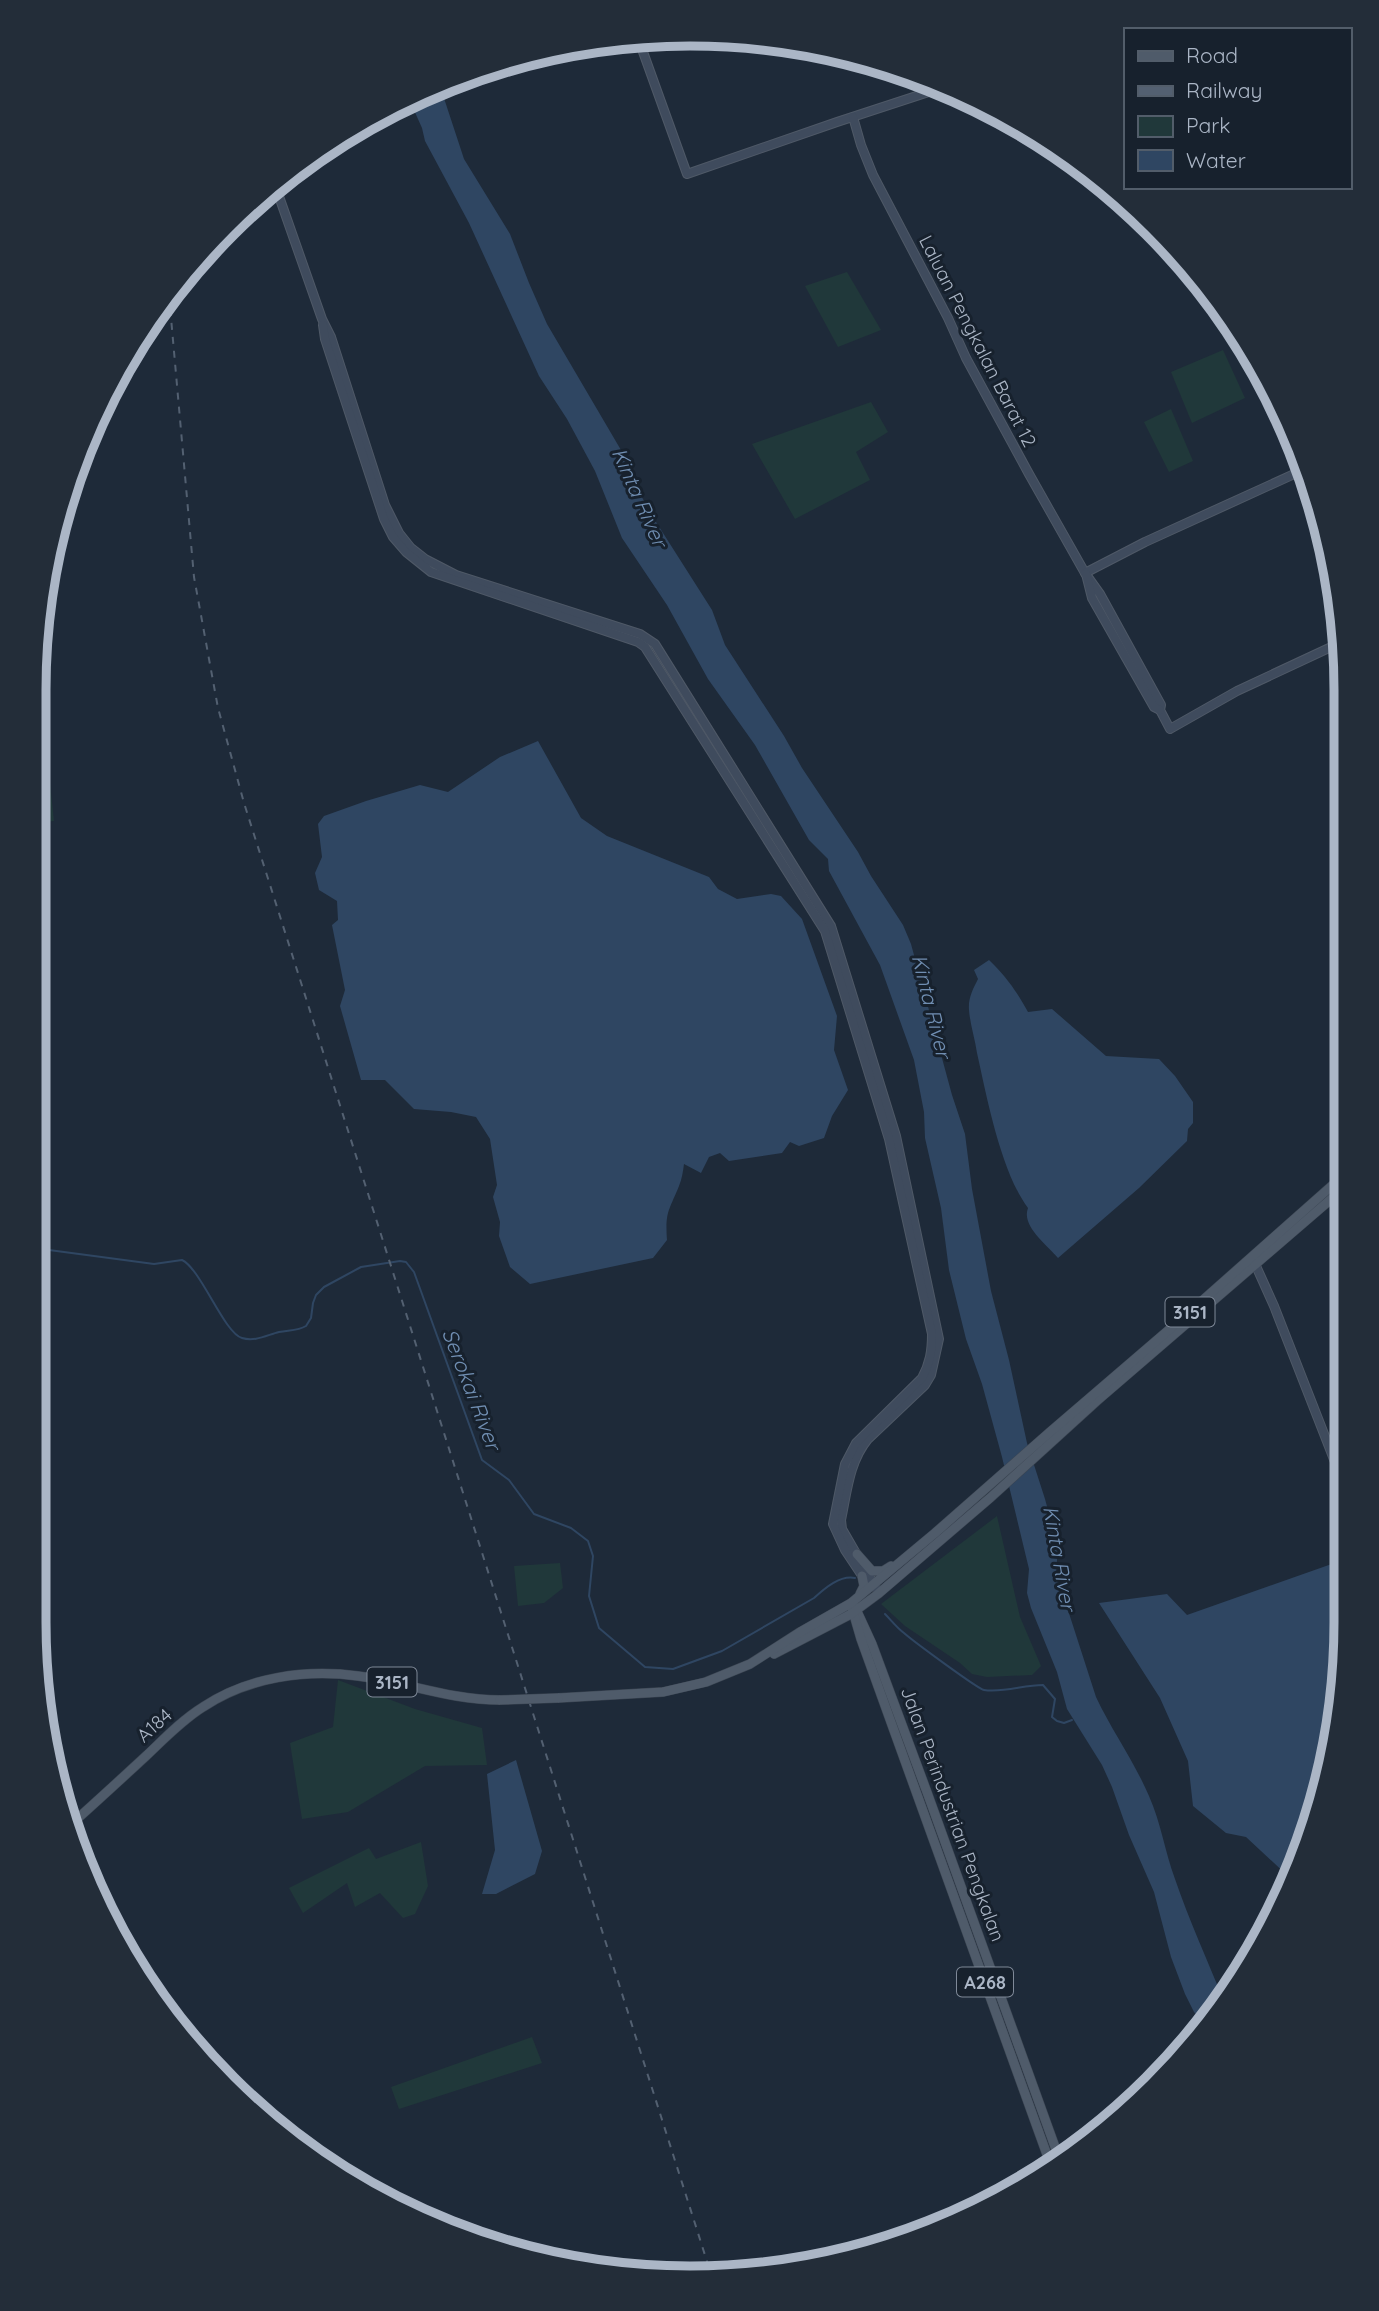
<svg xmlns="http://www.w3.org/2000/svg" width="1379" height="2311" viewBox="0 0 1379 2311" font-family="Quicksand,sans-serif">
<rect width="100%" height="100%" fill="#1e2a39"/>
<g fill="#20383a">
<polygon points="847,272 881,330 838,347 805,286"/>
<polygon points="1223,350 1245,398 1192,423 1171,372"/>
<polygon points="871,402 888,432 856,452 870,480 795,519 752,444"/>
<polygon points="1171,409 1193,461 1169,472 1144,422"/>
<polygon points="35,716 43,716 54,821 34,823"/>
<polygon points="34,1160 39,1160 42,1232 34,1231"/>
<polygon points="997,1516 1020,1617 1041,1666 1032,1675 987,1677 972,1674 960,1663 905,1626 881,1604"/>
<polygon points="560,1563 563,1588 544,1603 518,1606 514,1566"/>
<polygon points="338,1680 415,1709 482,1728 487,1765 425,1766 348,1812 302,1819 290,1743 333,1727"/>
<polygon points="421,1842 428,1886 415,1914 403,1918 380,1893 355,1907 347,1883 303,1913 289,1888 369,1848 376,1859"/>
<polygon points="532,2037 542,2063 399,2109 391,2087"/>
</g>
<g fill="#2f4662">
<path d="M439 83 464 159 510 234 529 283 547 324 628 462 639 492 656 522 712 610 725 645 784 736 802 768 858 852 871 876 903 925 911 944 952 1095 965 1134 972 1189 991 1291 1009 1360 1027 1443 1045 1499 1058 1547 1056 1573 1096 1697C1112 1731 1134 1761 1149 1796 1161 1823 1165 1852 1175 1879 1189 1920 1207 1959 1223 1999L1202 2022 1194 2012 1185 1994 1171 1957 1154 1892 1129 1835 1112 1787 1102 1765 1067 1709 1057 1672 1031 1608 1027 1593 1029 1569 1002 1457 982 1384 966 1339 949 1270 941 1208 925 1138 924 1112 914 1060 880 965 829 871 828 859 809 840 755 745 708 679 667 605 622 538 595 471 567 419 539 376 469 223 425 141 422 128 409 99Z"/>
<path d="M538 741 581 818 607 836 709 877 718 889 737 899 771 894 781 896 802 919 837 1016 834 1050 848 1090 832 1116 824 1138 799 1146 790 1142 782 1153 729 1161 720 1153 709 1157 701 1173 684 1164C683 1171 682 1179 679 1186 669 1211 665 1211 667 1240L653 1258 530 1284 510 1267 499 1236 500 1222 493 1197 497 1185 490 1139 476 1117 451 1112 414 1109 385 1080H361L340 1006 345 990 332 925 338 920 337 901 319 890 315 873 322 857 318 824 324 816 366 801 420 785 448 792 500 757Z"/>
<path d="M989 960C1006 976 1017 992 1028 1012L1052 1009 1106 1056 1159 1059 1175 1076 1193 1102V1123L1188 1129 1187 1141 1139 1188 1058 1258C1047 1245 1021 1226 1028 1208 1001 1172 987 1098 977 1053 975 1039 970 1024 969 1010 968 998 973 989 978 979L974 970Z"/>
<polygon points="1343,1560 1344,1665 1311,1833 1289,1877 1246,1837 1226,1833 1193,1806 1188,1761 1160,1698 1099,1603 1167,1594 1187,1615"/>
<polygon points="516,1760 542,1851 535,1874 496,1894 482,1894 495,1850 487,1774"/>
</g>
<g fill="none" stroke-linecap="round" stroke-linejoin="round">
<g stroke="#2f4662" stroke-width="2">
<path d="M34 1248 154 1264 182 1260C201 1269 224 1333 242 1338 255 1342 267 1335 279 1332 288 1330 298 1331 306 1326L311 1318 313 1303 316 1295 324 1287 361 1267 400 1261 406 1262 414 1272 482 1460 509 1480 534 1514 571 1528 588 1541 593 1556 589 1596 599 1628 645 1667 673 1669 722 1651 814 1598C825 1588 840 1575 855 1578"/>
<path d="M885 1614C891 1620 897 1628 904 1633 913 1641 978 1689 984 1690 1004 1693 1023 1685 1043 1685L1055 1699 1052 1717 1057 1721 1064 1723 1072 1720"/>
</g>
<defs>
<g id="secondary">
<polyline points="638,38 687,174 837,122 947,86"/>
<polyline points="853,117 861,145 873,175 948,318 966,358 1029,474 1085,573 1100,594 1161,705 1160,710 1170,729 1237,691 1344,641"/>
<path d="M275 185 322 319 331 337 385 505 399 533 411 548 425 559 456 575 640 634 655 644 831 926 896 1136 939 1339 931 1375 925 1385 868 1439C849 1462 847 1492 841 1520L842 1529 876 1588"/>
<path d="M323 325 325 339 384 519 393 537 406 552 431 572 638 642 645 647 825 931 889 1139 932 1334C932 1351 930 1363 922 1378L856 1443 845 1464 833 1524 845 1550 865 1580"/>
<polyline points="1085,573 1145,542 1303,470"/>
<polyline points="1086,574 1092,598 1154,707 1160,710"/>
<polyline points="1256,1266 1274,1306 1344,1485"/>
</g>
<g id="primary">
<polyline points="857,1554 872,1571 883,1571 891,1566"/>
<polyline points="860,1594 864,1586 862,1576"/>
<polyline points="855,1607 872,1644 928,1795 1059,2158"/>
<polyline points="852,1608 861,1639 1050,2163"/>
<polyline points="774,1654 851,1614 878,1594 990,1498 1099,1399 1344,1188"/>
<polyline points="558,1698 663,1692 706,1682 750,1664 800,1632 851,1603 935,1533 1050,1432 1185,1316 1344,1175"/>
<path d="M67 1828C94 1804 120 1780 146 1756 164 1739 182 1720 203 1707 248 1677 305 1669 358 1676 406 1682 450 1700 500 1700"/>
</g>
</defs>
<use href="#secondary" stroke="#4f5967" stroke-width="10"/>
<use href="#primary" stroke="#3b4552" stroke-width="10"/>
<use href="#secondary" stroke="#3f4b5d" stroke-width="8"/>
<use href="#primary" stroke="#4f5b6a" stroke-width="9"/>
<polyline stroke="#536071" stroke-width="2" stroke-dasharray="7 7" stroke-linecap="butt" points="169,295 194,577 218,708 244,803 711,2274"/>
<defs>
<polyline id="primary-bridge" points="500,1700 558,1698"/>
</defs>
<use href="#primary-bridge" stroke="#3b4552" stroke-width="10" stroke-linecap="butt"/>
<use href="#primary-bridge" stroke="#4f5b6a" stroke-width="9"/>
</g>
<g text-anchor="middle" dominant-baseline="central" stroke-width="6" stroke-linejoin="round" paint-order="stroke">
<g fill="#17212d" stroke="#7f8998" stroke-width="2">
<rect x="1165.5" y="1297.5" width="49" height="29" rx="5"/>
<rect x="367.5" y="1667.5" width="49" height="29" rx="5"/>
<rect x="957" y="1967.5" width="56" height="29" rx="5"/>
</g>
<g font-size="18" font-weight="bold" fill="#abb6c6">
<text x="1190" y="1312">3151</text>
<text x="392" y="1682">3151</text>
<text x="985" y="1982">A268</text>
</g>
<g font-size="19" fill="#abb6c6" stroke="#17212d">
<text transform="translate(978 341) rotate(63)">Laluan Pengkalan Barat 12</text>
<text transform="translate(154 1725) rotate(-42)">A184</text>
<text transform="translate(953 1814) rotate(70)">Jalan Perindustrian Pengkalan</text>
</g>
<g font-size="21" font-style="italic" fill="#708eb2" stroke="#17212d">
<text transform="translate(640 497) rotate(66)">Kinta River</text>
<text transform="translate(932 1006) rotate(76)">Kinta River</text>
<text transform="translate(472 1389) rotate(69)">Serokai River</text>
<text transform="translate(1060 1558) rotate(80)">Kinta River</text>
</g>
</g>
<path d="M0 0H1379V2311H0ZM690 46H690A644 644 0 0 1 1334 690V1622A644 644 0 0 1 690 2266H690A644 644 0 0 1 46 1622V690A644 644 0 0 1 690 46Z" fill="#232d39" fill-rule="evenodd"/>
<path fill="none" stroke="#abb6c6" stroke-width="9" d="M690 46H690A644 644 0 0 1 1334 690V1622A644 644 0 0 1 690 2266H690A644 644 0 0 1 46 1622V690A644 644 0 0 1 690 46Z"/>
<rect x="1124" y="28" width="228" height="161" fill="#17212d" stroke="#525d6a" stroke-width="2"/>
<rect x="1138" y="51" width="35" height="10" fill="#4f5b6a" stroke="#525d6a" stroke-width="2"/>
<text x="1186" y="63" font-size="21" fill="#abb6c6">Road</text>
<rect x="1138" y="86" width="35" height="10" fill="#536071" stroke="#525d6a" stroke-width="2"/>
<text x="1186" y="98" font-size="21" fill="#abb6c6">Railway</text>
<rect x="1138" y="116" width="35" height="21" fill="#20383a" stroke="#525d6a" stroke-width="2"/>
<text x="1186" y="133" font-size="21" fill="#abb6c6">Park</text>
<rect x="1138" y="150" width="35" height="21" fill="#2f4662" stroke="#525d6a" stroke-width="2"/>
<text x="1186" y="168" font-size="21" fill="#abb6c6">Water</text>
</svg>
